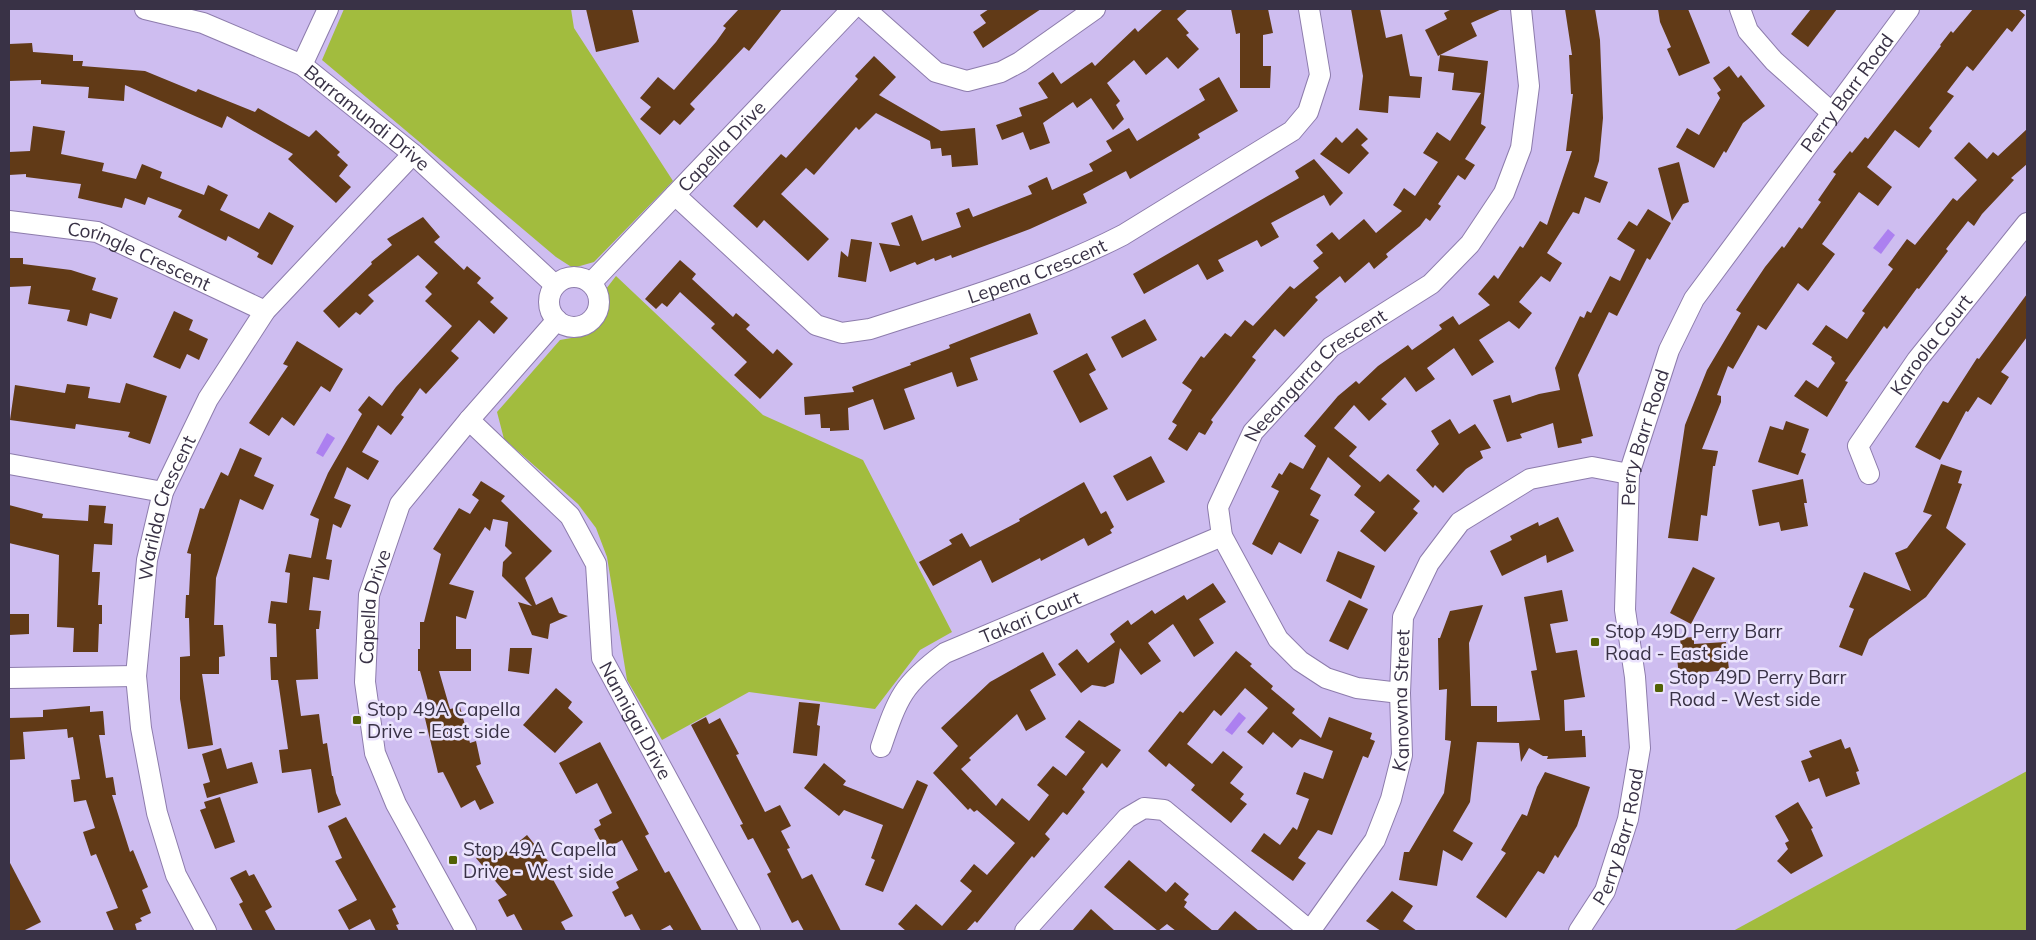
<svg xmlns="http://www.w3.org/2000/svg" width="2036" height="940" viewBox="0 0 2036 940" font-family="Mulish,sans-serif">
<rect width="100%" height="100%" fill="#cebdf0"/>
<g fill="#a2bc3e">
<polygon points="344,9 571,9 574,28 673,181 594,262 573,268 556,257 322,60"/>
<polygon points="616,276 763,415 863,460 952,632 920,650 875,709 749,692 662,740 627,680 607,557 596,528 578,504 504,439 497,412 560,340 588,335 606,313 606,289"/>
<polygon points="2027,771 2027,931 1733,931"/>
</g>
<g fill="#ac80f0">
<polygon points="1888,229 1895,235 1881,254 1873,248"/>
<polygon points="327,433 335,438 323,457 316,453"/>
<polygon points="1239,712 1246,718 1232,735 1225,730"/>
</g>
<g fill="#613a17">
<polygon points="586,9 632,9 639,42 596,52"/>
<polygon points="739,9 782,9 749,51 744,47 690,104 695,109 680,125 674,120 660,135 640,119 651,107 640,98 658,77 674,90 716,42 726,28 723,26"/>
<polygon points="989,9 1041,9 983,48 973,32 986,23 980,15"/>
<polygon points="1163,9 1188,9 1177,19 1189,33 1186,35 1199,49 1178,69 1167,57 1146,75 1134,60 1107,83 1120,101 1116,105 1124,119 1113,130 1091,98 1077,108 1073,102 1043,123 1050,143 1030,150 1023,132 1002,140 996,125 1022,116 1019,108 1048,98 1038,83 1053,72 1061,84 1092,62 1095,66 1135,28 1138,32"/>
<polygon points="1231,9 1268,9 1273,33 1263,35 1263,66 1271,66 1270,88 1240,88 1240,33 1236,34"/>
<polygon points="1351,9 1380,9 1386,38 1402,34 1410,76 1422,77 1420,98 1389,96 1388,113 1359,110 1363,76"/>
<polygon points="1452,9 1502,9 1471,23 1477,36 1438,56 1425,30 1447,19 1444,13"/>
<polygon points="1565,9 1595,9 1600,40 1603,118 1599,161 1594,177 1608,182 1600,203 1585,197 1579,214 1573,212 1547,253 1562,263 1550,282 1541,276 1519,302 1532,313 1519,329 1509,321 1479,340 1494,362 1472,376 1454,348 1427,368 1435,379 1416,392 1405,377 1381,399 1387,404 1369,421 1354,405 1334,428 1357,447 1349,456 1380,482 1388,474 1420,501 1413,509 1418,513 1385,552 1360,531 1375,512 1354,495 1361,486 1328,457 1310,489 1321,495 1310,515 1319,520 1301,554 1279,542 1272,555 1252,544 1279,491 1271,487 1279,473 1282,475 1290,462 1303,469 1316,446 1304,436 1338,396 1356,381 1359,384 1378,366 1408,345 1412,350 1442,329 1439,325 1453,316 1459,325 1490,305 1478,294 1494,275 1498,279 1520,246 1523,248 1540,221 1547,225 1572,151 1566,151 1573,94 1571,94 1569,55 1572,55"/>
<polygon points="1658,9 1688,9 1710,63 1679,76 1667,49 1671,47 1660,22"/>
<polygon points="1811,9 1837,9 1808,47 1791,34"/>
<polygon points="1973,9 2018,9 2025,15 2012,32 2007,28 1973,71 1967,66 1947,92 1954,96 1929,128 1932,131 1919,148 1895,130 1867,167 1892,187 1878,206 1859,192 1822,244 1835,254 1808,291 1798,283 1766,330 1758,325 1733,369 1728,366 1717,395 1721,396 1721,402 1702,449 1718,451 1715,466 1713,466 1707,516 1701,515 1698,541 1668,538 1685,425 1707,370 1741,313 1736,310 1765,267 1782,246 1784,248 1799,227 1802,229 1821,202 1818,200 1836,174 1833,172 1850,151 1852,153 1865,137 1868,139 1941,46 1940,45 1951,31 1953,33"/>
<polygon points="32,43 33,52 73,55 73,61 83,61 82,66 145,71 196,92 198,89 255,112 258,108 309,137 316,130 340,152 337,155 348,165 339,176 351,187 336,203 288,159 293,154 227,116 222,128 125,85 124,101 88,98 89,87 41,84 41,80 9,81 9,44"/>
<polygon points="1440,55 1488,61 1481,124 1486,127 1465,159 1475,165 1465,180 1458,175 1438,204 1441,206 1430,221 1426,218 1420,226 1386,254 1388,257 1374,269 1369,262 1345,283 1340,276 1315,297 1318,300 1284,337 1275,329 1252,357 1256,360 1211,420 1213,422 1205,435 1199,432 1187,451 1168,439 1177,425 1172,422 1192,390 1182,383 1201,356 1204,358 1225,333 1231,337 1245,320 1253,326 1290,286 1294,289 1319,268 1313,261 1323,253 1316,245 1332,232 1339,240 1364,219 1376,233 1402,211 1393,205 1404,188 1415,196 1438,162 1423,153 1437,132 1450,141 1481,93 1452,90 1454,73 1438,71"/>
<polygon points="874,56 896,77 879,95 941,131 975,128 978,165 952,167 951,155 942,156 941,148 931,149 930,141 876,113 859,130 856,127 814,175 806,168 781,194 829,239 808,261 764,220 757,228 733,206 781,154 786,158 858,79 855,76"/>
<polygon points="1729,66 1738,78 1741,75 1765,106 1743,123 1726,153 1724,151 1714,168 1676,147 1687,128 1699,135 1720,98 1717,93 1721,90 1713,78"/>
<polygon points="1219,77 1238,111 1198,134 1200,138 1130,179 1126,171 1083,194 1087,203 1030,229 952,258 951,255 935,261 934,258 917,265 915,262 890,272 879,243 900,246 891,223 912,215 922,241 961,227 956,213 969,208 973,217 1032,194 1028,186 1047,177 1052,190 1093,171 1089,164 1112,151 1106,141 1129,128 1137,141 1205,100 1199,89"/>
<polygon points="33,126 65,131 61,154 104,163 102,171 136,179 142,164 162,172 160,178 204,195 208,185 228,195 220,210 259,229 269,212 294,226 272,265 257,257 259,253 228,236 226,241 178,217 182,210 148,197 145,205 125,198 122,208 78,198 81,184 26,177 26,174 9,175 9,152 30,151"/>
<polygon points="1357,128 1368,139 1361,145 1369,153 1349,174 1320,154 1336,137 1342,143"/>
<polygon points="2027,129 2027,164 2011,178 2014,180 1982,214 1974,226 1968,221 1946,249 1948,251 1919,289 1917,288 1887,329 1884,326 1845,381 1848,382 1827,417 1794,396 1806,380 1818,388 1835,363 1831,359 1832,357 1812,344 1826,325 1847,339 1865,313 1862,311 1893,269 1888,265 1907,239 1915,245 1953,198 1957,201 1977,180 1954,158 1969,142 1987,159 1993,152 1998,156"/>
<polygon points="1314,159 1343,193 1330,206 1324,195 1271,223 1279,237 1261,247 1257,240 1218,260 1224,271 1207,280 1198,264 1144,294 1133,274 1299,178 1295,171"/>
<polygon points="1679,162 1689,202 1683,204 1672,221 1658,168"/>
<polygon points="1648,209 1671,223 1650,260 1647,258 1617,316 1609,312 1578,375 1593,436 1581,439 1582,443 1558,448 1553,423 1520,434 1522,438 1507,442 1493,400 1510,395 1512,403 1539,394 1560,390 1555,368 1580,316 1584,318 1587,311 1591,313 1610,276 1620,281 1635,250 1617,239 1629,221 1637,226"/>
<polygon points="423,217 440,237 434,242 464,270 467,266 481,278 477,283 494,298 490,302 508,318 494,334 479,320 451,351 459,358 426,394 420,388 401,415 404,417 391,435 378,425 362,452 379,461 368,480 347,467 334,498 351,505 341,528 333,524 326,559 332,560 329,580 313,577 309,610 321,611 319,629 316,629 318,679 296,680 301,716 319,714 323,744 327,743 332,776 333,776 336,793 341,805 318,813 311,769 282,773 279,750 288,749 278,680 271,680 270,657 277,657 276,624 268,623 271,601 287,603 290,573 285,572 289,554 311,558 319,519 310,515 328,473 362,414 358,410 369,396 382,406 396,387 452,326 425,301 432,294 425,287 438,273 418,255 368,295 374,301 360,315 356,312 339,328 323,311 372,264 371,262 392,245 387,239"/>
<polygon points="851,239 872,242 866,282 838,277 841,251 848,257"/>
<polygon points="9,258 23,258 23,264 71,270 96,278 92,290 118,298 111,319 90,313 87,326 67,321 70,310 28,304 31,286 9,287"/>
<polygon points="680,260 696,274 692,279 733,317 736,313 750,325 746,329 773,354 777,349 793,364 760,399 734,375 747,362 711,328 715,324 680,292 667,307 662,303 656,309 645,299"/>
<polygon points="2027,294 2027,337 2001,372 2009,377 1991,405 1978,397 1968,412 1966,411 1940,460 1915,447 1943,401 1948,403 1977,358 1979,359"/>
<polygon points="174,311 193,320 189,330 208,339 199,360 187,354 180,369 153,357"/>
<polygon points="1030,313 1038,334 970,358 978,380 957,387 952,372 904,389 915,419 884,430 873,399 848,408 849,430 830,431 830,428 821,428 820,414 805,415 804,397 854,392 852,387 911,365 910,363 950,348 949,345"/>
<polygon points="1145,319 1157,340 1122,358 1111,337"/>
<polygon points="297,341 343,369 330,392 321,386 294,426 282,417 269,436 249,423 288,366 283,364"/>
<polygon points="1087,353 1096,370 1089,374 1108,409 1080,423 1053,371"/>
<polygon points="126,383 167,396 150,444 128,437 130,432 76,424 75,429 10,420 15,385 65,393 67,384 90,387 88,398 120,403"/>
<polygon points="1450,419 1459,434 1475,424 1491,448 1480,451 1483,458 1466,469 1443,493 1435,485 1433,488 1416,470 1439,444 1431,431"/>
<polygon points="1786,421 1809,429 1801,452 1806,454 1798,475 1758,462 1770,426 1783,430"/>
<polygon points="240,448 262,458 254,476 274,485 263,510 240,499 216,578 214,625 223,625 225,656 219,657 219,674 202,674 213,745 188,749 180,699 180,657 190,656 189,618 185,618 186,595 189,595 191,554 187,553 200,508 204,509 221,472 228,476"/>
<polygon points="1151,456 1165,482 1127,501 1113,476"/>
<polygon points="1941,464 1962,471 1958,483 1962,484 1946,528 1966,544 1926,597 1869,639 1862,656 1839,647 1854,609 1849,607 1864,572 1911,591 1895,553 1907,548 1932,515 1923,512"/>
<polygon points="1803,479 1807,503 1804,503 1808,526 1781,531 1779,522 1759,526 1752,490"/>
<polygon points="481,481 505,496 501,501 552,551 525,578 536,605 552,597 559,613 568,616 550,624 548,639 532,635 518,602 532,606 502,576 503,562 512,553 505,546 508,522 493,519 490,531 485,527 449,584 474,591 466,619 456,616 456,649 471,649 471,671 439,671 450,709 460,707 470,743 476,741 481,764 476,766 494,803 480,810 475,800 461,808 443,772 438,773 423,710 430,708 420,671 418,671 418,649 420,649 420,622 424,622 441,554 433,549 459,508 470,514 479,500 472,495"/>
<polygon points="1084,482 1101,514 1106,511 1114,527 1110,530 1112,533 1088,546 1084,538 1041,561 1040,558 992,583 981,560 933,586 919,562 952,544 949,540 962,533 970,547 1020,521 1019,519"/>
<polygon points="9,505 43,514 42,518 88,521 89,505 106,506 104,523 113,524 112,545 94,544 92,572 100,572 98,605 102,605 102,624 99,624 98,652 73,652 74,628 57,627 59,555 9,543"/>
<polygon points="1558,517 1574,551 1547,563 1546,555 1502,576 1490,551 1512,540 1510,536 1538,522 1539,526"/>
<polygon points="1338,551 1375,566 1361,599 1326,581"/>
<polygon points="1693,567 1715,578 1691,624 1670,613"/>
<polygon points="1213,583 1226,602 1199,619 1214,643 1194,657 1173,624 1148,643 1161,661 1141,675 1120,648 1114,683 1105,687 1092,685 1081,693 1058,664 1077,649 1088,663 1115,642 1110,634 1128,620 1131,625 1152,610 1155,614 1184,595 1187,600"/>
<polygon points="1562,590 1568,621 1550,624 1556,653 1577,650 1585,697 1564,700 1565,731 1582,730 1582,736 1585,736 1586,757 1547,759 1548,756 1543,756 1529,748 1521,762 1519,743 1477,742 1470,802 1453,831 1473,843 1462,861 1443,850 1437,886 1399,880 1404,852 1409,852 1444,793 1451,741 1445,740 1447,689 1439,690 1438,638 1440,638 1450,611 1483,605 1469,643 1471,706 1497,706 1497,722 1540,720 1531,671 1537,670 1524,597"/>
<polygon points="1349,600 1368,609 1348,650 1329,641"/>
<polygon points="9,614 29,614 29,634 9,635"/>
<polygon points="1694,637 1694,644 1726,642 1729,670 1697,673 1698,682 1685,683 1684,675 1679,676 1676,649 1681,648 1680,638"/>
<polygon points="510,648 532,648 529,674 508,671"/>
<polygon points="1236,651 1252,664 1250,666 1273,686 1271,689 1295,709 1292,713 1321,738 1329,717 1372,733 1370,739 1375,741 1368,758 1363,756 1332,835 1318,830 1298,858 1306,863 1293,881 1251,851 1264,833 1280,845 1293,827 1297,830 1309,799 1296,794 1304,772 1323,779 1333,751 1300,739 1292,748 1273,732 1263,745 1247,732 1268,708 1245,688 1221,716 1214,710 1187,744 1212,764 1223,751 1243,767 1230,783 1244,794 1240,799 1247,804 1231,823 1191,790 1195,785 1169,763 1166,767 1148,751 1180,711 1183,713"/>
<polygon points="1043,652 1056,675 1030,690 1046,719 1026,731 1017,714 969,758 971,760 961,769 996,806 1002,798 1029,821 1049,795 1037,785 1053,766 1066,776 1085,752 1065,737 1079,720 1121,750 1107,768 1102,763 1082,789 1085,792 1067,815 1063,812 1045,834 1050,839 1034,858 1032,856 977,923 975,921 966,931 906,931 898,924 916,904 942,926 972,891 960,881 974,864 987,875 1015,843 977,810 974,812 970,808 968,810 933,773 958,746 941,728 990,682"/>
<polygon points="556,688 572,702 568,708 583,722 555,753 523,725"/>
<polygon points="799,702 820,704 817,725 820,726 817,756 793,753"/>
<polygon points="90,706 90,712 103,711 105,735 99,735 106,778 113,777 116,795 112,795 130,852 133,850 148,887 142,890 151,913 140,918 142,921 135,924 137,931 114,931 106,912 118,908 96,854 91,856 83,832 95,828 86,800 74,802 71,780 80,779 73,737 68,738 67,729 23,732 25,759 9,760 9,718 43,717 43,710"/>
<polygon points="706,717 709,724 720,718 739,754 736,755 765,812 780,805 791,826 781,831 790,848 787,849 802,879 812,874 841,931 804,931 798,920 792,923 767,874 771,872 753,838 748,840 740,825 743,824 691,725"/>
<polygon points="1841,739 1845,749 1850,747 1859,771 1856,772 1860,784 1826,797 1819,778 1809,782 1801,761 1812,757 1809,751"/>
<polygon points="600,742 649,834 645,836 665,873 669,871 702,931 674,931 670,925 659,931 641,931 632,914 625,917 612,892 619,888 616,882 638,870 622,840 605,850 594,829 601,825 599,820 612,813 597,783 576,794 559,763"/>
<polygon points="221,748 227,769 252,762 258,783 207,798 203,784 210,782 202,754"/>
<polygon points="824,763 846,781 843,785 903,809 917,780 928,785 883,892 865,885 875,860 871,858 883,825 844,810 839,816 804,788"/>
<polygon points="1545,772 1590,787 1577,826 1558,858 1555,855 1544,874 1538,871 1506,918 1476,897 1506,853 1501,850 1522,814 1527,816 1537,787"/>
<polygon points="220,797 235,842 215,849 200,810 206,808 204,802"/>
<polygon points="1798,802 1813,828 1811,829 1823,856 1791,874 1777,861 1788,849 1785,843 1789,841 1775,816"/>
<polygon points="346,817 396,907 392,909 399,924 396,925 399,931 376,931 370,919 349,930 338,910 357,900 335,861 342,858 328,826"/>
<polygon points="527,835 548,861 544,863 573,916 561,922 566,931 523,931 514,914 507,917 498,900 507,895 476,858 491,845 500,857"/>
<polygon points="1129,860 1166,892 1175,882 1189,894 1184,900 1187,902 1184,907 1213,931 1176,931 1167,924 1158,931 1104,887"/>
<polygon points="9,861 41,922 23,931 9,931"/>
<polygon points="246,870 249,876 254,874 272,907 265,911 276,931 253,931 239,904 243,902 230,878"/>
<polygon points="1392,891 1413,906 1403,921 1417,931 1381,931 1366,921"/>
<polygon points="1091,909 1115,931 1072,931"/>
<polygon points="1235,911 1259,931 1217,931"/>
</g>
<g fill="none" stroke-linecap="round" stroke-linejoin="round">
<defs>
<g id="street">
<path id="s1" d="M145 9 203 23 302 65 413 154 555 285"/>
<polyline points="865,9 936,72 967,81 1001,72 1020,62 1095,9"/>
<polyline points="1740,9 1748,31 1774,61 1831,112"/>
<polyline points="302,65 328,9"/>
<path id="s2" d="M675 195 816 325 842 333 870 329C956 301 1043 276 1123 235L1292 131 1308 112 1320 75 1309 9"/>
<path id="s3" d="M9 221 97 232 265 311"/>
<circle cx="574" cy="302" r="25"/>
<path id="s4" d="M591 283 852 9"/>
<path id="s5" d="M469 420 570 516 596 564 602 658 750 931"/>
<polyline points="9,464 163,492"/>
<path id="s6" d="M1869 474 1858 446 1917 360 2027 223"/>
<polyline points="9,678 136,676"/>
<path id="s7" d="M1400 693 1357 688 1326 678 1300 661 1278 639 1222 536 1218 507 1253 432 1331 347 1431 284 1470 244 1504 193 1521 148 1529 86 1521 9"/>
<path id="s8" d="M881 747C898 697 903 684 945 653L1222 536"/>
<path id="s9" d="M206 931 176 875 157 813 141 728 136 676 147 560 163 492 208 399 265 311 413 154"/>
<path id="s10" d="M466 931 396 804 375 753 365 682 369 595 400 504 469 420 557 320"/>
<polyline points="1025,931 1127,818 1144,808 1164,810 1310,931"/>
<path id="s11" d="M1310 931 1375 840 1391 799 1402 755 1400 693 1403 617 1429 563 1460 522 1530 479 1592 467 1629 474"/>
<path id="s12" d="M1579 931 1605 891 1628 819 1640 748 1635 677 1625 610 1629 474 1669 350 1694 299 1909 9"/>
</g>
</defs>
<use href="#street" stroke="#8d7cac" stroke-width="22"/>
<use href="#street" stroke="#fff" stroke-width="20"/>
</g>
<g fill="#516104" stroke="#ebe3fd" stroke-width="2">
<rect x="1590" y="637" width="10" height="10" rx="2.5"/>
<rect x="1654" y="683" width="10" height="10" rx="2.5"/>
<rect x="352" y="715" width="10" height="10" rx="2.5"/>
<rect x="448" y="855" width="10" height="10" rx="2.5"/>
</g>
<g text-anchor="middle" dominant-baseline="central" stroke-width="5" stroke-linejoin="round" paint-order="stroke">
<g font-size="19" fill="#393246" stroke="#ebe3fd">
<text stroke="none"><textPath href="#s12" startOffset="914">Perry Barr Road</textPath></text>
<text stroke="none"><textPath href="#s1" startOffset="251">Barramundi Drive</textPath></text>
<text stroke="none"><textPath href="#s4" startOffset="189">Capella Drive</textPath></text>
<text stroke="none"><textPath href="#s3" startOffset="136">Coringle Crescent</textPath></text>
<text stroke="none"><textPath href="#s2" startOffset="424">Lepena Crescent</textPath></text>
<text stroke="none"><textPath href="#s6" startOffset="155">Karoola Court</textPath></text>
<text stroke="none"><textPath href="#s7" startOffset="452">Neeangarra Crescent</textPath></text>
<text stroke="none"><textPath href="#s12" startOffset="509">Perry Barr Road</textPath></text>
<text stroke="none"><textPath href="#s9" startOffset="439">Warilda Crescent</textPath></text>
<text stroke="none"><textPath href="#s10" startOffset="348">Capella Drive</textPath></text>
<text stroke="none"><textPath href="#s8" startOffset="209">Takari Court</textPath></text>
<text stroke="none"><textPath href="#s11" startOffset="256">Kanowna Street</textPath></text>
<text stroke="none"><textPath href="#s5" startOffset="359">Nannigai Drive</textPath></text>
<text stroke="none"><textPath href="#s12" startOffset="104">Perry Barr Road</textPath></text>
</g>
<g font-size="19" fill="#393246" stroke="#ebe3fd" text-anchor="start">
<text x="1605" y="631">Stop 49D Perry Barr<tspan x="1605" dy="22">Road - East side</tspan></text>
<text x="1669" y="677">Stop 49D Perry Barr<tspan x="1669" dy="22">Road - West side</tspan></text>
<text x="367" y="709">Stop 49A Capella<tspan x="367" dy="22">Drive - East side</tspan></text>
<text x="463" y="849">Stop 49A Capella<tspan x="463" dy="22">Drive - West side</tspan></text>
</g>
</g>
<rect width="2036" height="940" fill="none" stroke="#393246" stroke-width="20"/>
</svg>
